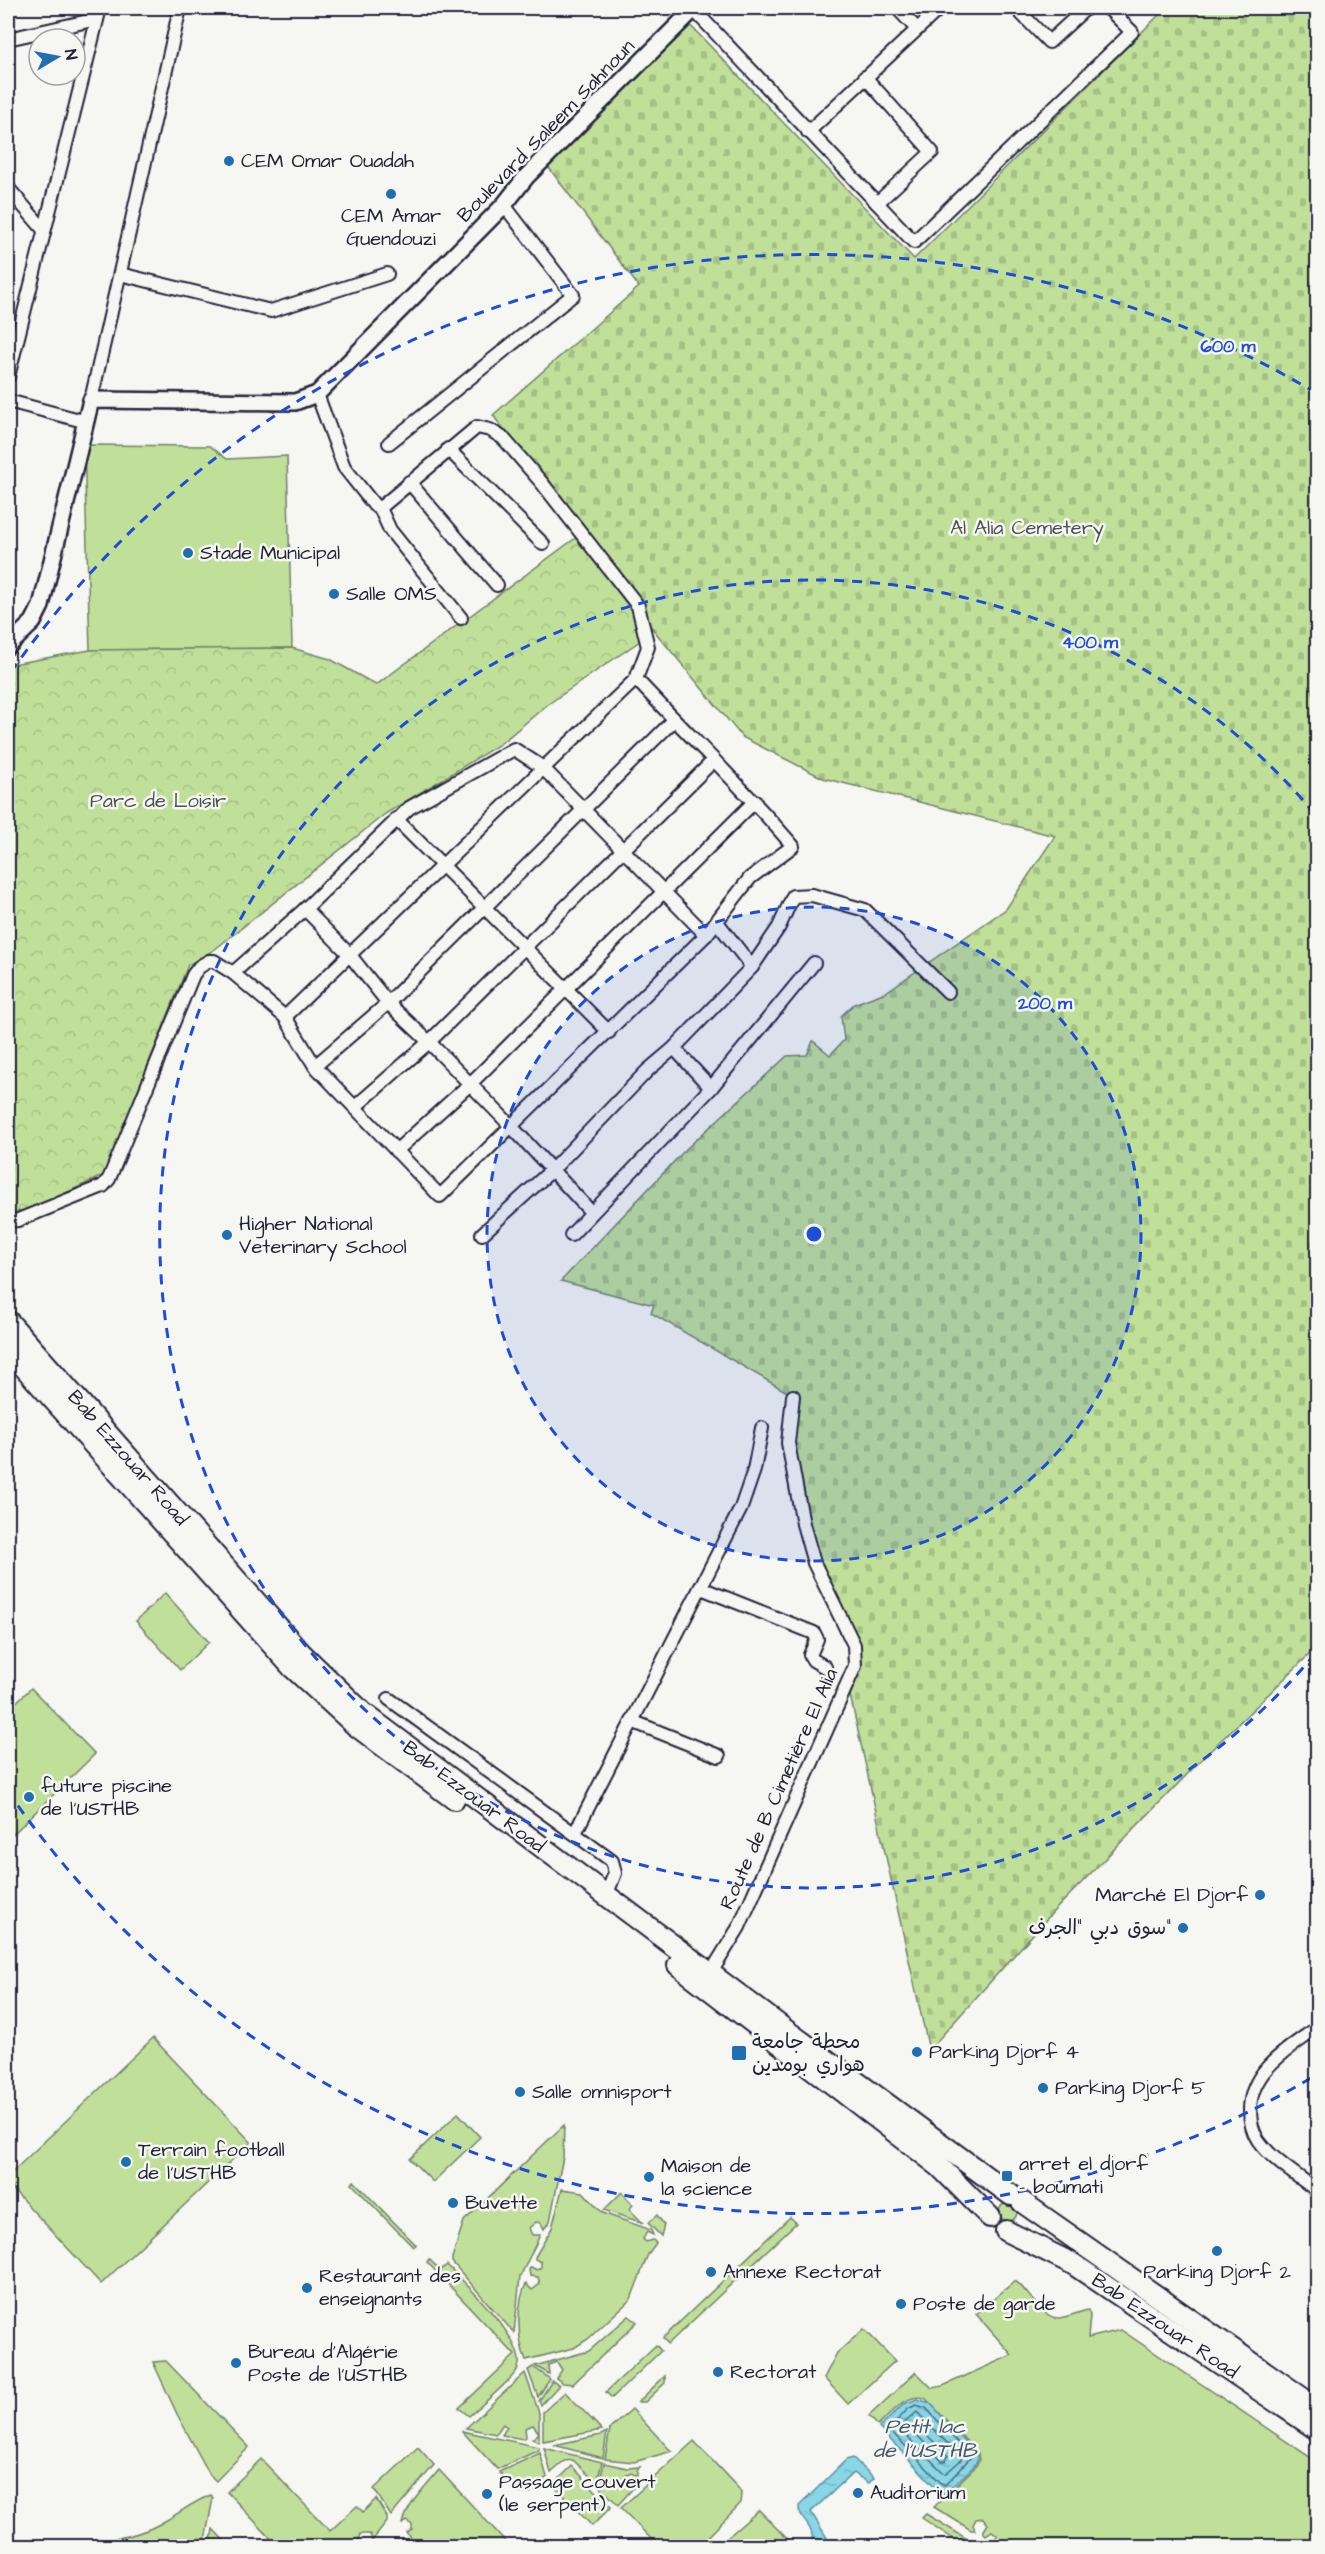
<svg xmlns="http://www.w3.org/2000/svg" width="1325" height="2554" viewBox="0 0 1325 2554" font-family="'Architects Daughter','Playpen Sans Arabic',sans-serif">
<defs>
<pattern id="forest-crowns" width="20" height="18" patternUnits="userSpaceOnUse" patternTransform="scale(1.5)"><rect width="20" height="18" fill="#c0e099"/><path d="M2 6a3 3 0 1 1 6 0M12 15a3 3 0 1 1 6 0" fill="none" stroke="#a5c085"/></pattern>
<pattern id="cemetery-stones" width="16" height="16" patternUnits="userSpaceOnUse" patternTransform="scale(1.5)"><rect width="16" height="16" fill="#c0e099"/><path d="M2 7V4a2 2 0 0 1 4 0v3zM10 15v-3a2 2 0 0 1 4 0v3z" fill="#a5c085"/></pattern>
<pattern id="water-ripples" width="26" height="14" patternUnits="userSpaceOnUse" patternTransform="scale(1.5)"><rect width="26" height="14" fill="#88d6e6"/><path d="M2 4q2-2 4 0t4 0M15 11q2-2 4 0t4 0" fill="none" stroke="#75b7c6"/></pattern>
</defs>
<rect width="100%" height="100%" fill="#f6f6f2"/>
<filter id="ink" filterUnits="userSpaceOnUse"><feTurbulence type="fractalNoise" baseFrequency=".0167" numOctaves="2"/><feDisplacementMap in="SourceGraphic" scale="12" xChannelSelector="R" yChannelSelector="G"/><feConvolveMatrix kernelMatrix="1 2 1 2 8 2 1 2 1" color-interpolation-filters="sRGB"/></filter>
<g filter="url(#ink)">
<g fill="#c0e099" stroke="#71816a" stroke-width="1.5">
<polygon points="84,445 210,446 227,459 287,456 292,648 90,650"/>
<polygon points="165,1593 209,1642 180,1670 136,1621"/>
<polygon points="31,1688 95,1754 8,1839 8,1710"/>
<polygon points="153,2038 251,2142 101,2284 8,2184 8,2176"/>
<polygon points="458,2113 480,2137 433,2182 410,2159"/>
<polygon points="564,2125 563,2157 550,2221 544,2229 541,2223 536,2222 529,2228 532,2235 540,2235 520,2277 514,2333 452,2262 452,2258 464,2221"/>
<polygon points="354,2181 416,2245 413,2247 352,2184"/>
<path d="M562 2189 583 2192 603 2213 651 2230 653 2235 647 2232 643 2239 646 2242 653 2240 656 2243 648 2254 631 2299 588 2339 574 2348 526 2360C517 2340 516 2304 526 2284L532 2290 540 2284 538 2277 530 2276 529 2270 531 2267 537 2270 541 2267V2262L535 2259V2257L552 2228Z"/>
<polygon points="622,2192 633,2205 629,2209 643,2223 604,2210"/>
<circle cx="1008" cy="2212" r="9"/>
<polygon points="657,2215 664,2225 661,2236 648,2223"/>
<polygon points="790,2217 796,2223 668,2344 663,2338"/>
<path d="M429 2259 440 2270 447 2265C464 2282 528 2343 518 2368 515 2378 479 2407 469 2416L459 2408 515 2355 427 2262Z"/>
<path d="M1015 2281C1029 2290 1040 2318 1059 2318 1068 2317 1079 2312 1088 2310L1090 2315 1088 2338 1121 2330 1317 2462V2546H1015L991 2542 995 2541 997 2535 992 2531 986 2535 983 2532 988 2524 983 2518 976 2519 973 2525 975 2530H971L934 2507 975 2467 979 2461 978 2453 925 2398C905 2393 891 2414 878 2426L869 2416 916 2372 932 2388 943 2386 1012 2355 976 2314Z"/>
<polygon points="629,2316 637,2322 573,2384 563,2383 556,2378 562,2370 557,2362 548,2365 549,2374 535,2366 589,2351"/>
<polygon points="864,2329 895,2361 848,2404 824,2378 837,2353"/>
<polygon points="656,2345 661,2351 612,2398 606,2392"/>
<polygon points="166,2361 249,2447 216,2481 210,2475 177,2414 153,2362"/>
<polygon points="533,2367 550,2379 538,2397 528,2370"/>
<polygon points="525,2373 539,2413 539,2442 532,2439 539,2433 533,2425 525,2428 526,2437 523,2439 502,2435 507,2427 503,2424 496,2434 466,2428"/>
<polygon points="665,2376 665,2383 645,2402 638,2402"/>
<polygon points="552,2381 559,2385 541,2405 539,2401"/>
<polygon points="565,2392 602,2430 543,2441 543,2412"/>
<polygon points="632,2409 670,2450 672,2451 634,2462 605,2459 610,2429"/>
<polygon points="462,2431 539,2447 539,2450 497,2469"/>
<polygon points="607,2432 603,2458 554,2445 601,2435"/>
<polygon points="694,2441 739,2489 741,2493 740,2504 699,2546 658,2546 621,2508"/>
<polygon points="418,2447 434,2465 391,2516 374,2489"/>
<polygon points="544,2448 602,2462 597,2483 573,2460 565,2461 551,2473"/>
<polygon points="540,2453 547,2477 530,2493 520,2493 499,2472"/>
<polygon points="261,2459 330,2531 357,2506 363,2512 376,2499 387,2517 387,2522 372,2541 370,2534 360,2534 358,2541 362,2546 278,2546 227,2492"/>
<polygon points="604,2463 627,2468 640,2467 637,2470 637,2476 631,2473 625,2476 626,2485 635,2486 618,2505 599,2485"/>
<polygon points="572,2466 611,2507 592,2526 553,2485"/>
<path d="M439 2470 510 2546H417L407 2533 412 2530V2525L407 2521 403 2524C407 2504 426 2486 439 2470Z"/>
<path d="M211 2495 213 2498 204 2546H107V2540C128 2537 147 2532 165 2521 181 2512 194 2501 211 2495Z"/>
<polygon points="759,2510 794,2546 737,2546 730,2542 721,2543"/>
<polygon points="926,2514 974,2543 978,2546 964,2546 922,2518"/>
<polygon points="213,2529 229,2546 215,2544 210,2546"/>
</g>
<polygon fill="url(#forest-crowns)" stroke="#71816a" stroke-width="1.5" points="577,537 634,613 640,641 547,705 500,744 385,814 214,950 188,965 104,1175 19,1215 8,1217 8,665 90,650 292,648 330,659 376,685"/>
<polygon fill="url(#cemetery-stones)" stroke="#71816a" stroke-width="1.5" points="1166,8 1317,8 1317,1647 1208,1753 1053,1912 929,2050 850,1695 857,1678 860,1665 811,1551 794,1457 794,1396 651,1313 654,1305 561,1281 686,1149 787,1056 807,1055 813,1041 830,1055 844,1040 841,1016 854,1004 886,992 1006,909 1055,836 823,778 742,737 604,570 493,415 639,287 546,164 688,23 914,259"/>
<g fill="url(#water-ripples)" stroke="#5f8ea2" stroke-width="1.5">
<polygon points="917,2399 930,2403 977,2455 977,2461 973,2467 943,2495 879,2428 904,2404"/>
<path d="M853 2458 874 2478 869 2483 853 2473 811 2512 832 2546H811C817 2524 798 2522 799 2506L846 2460Z"/>
</g>
<g fill="none" stroke-linecap="round" stroke-linejoin="round">
<g stroke="#4b6a7f" stroke-width="1.5">
<polygon points="916,2405 926,2408 971,2457 945,2485 942,2484 889,2429 908,2409"/>
<polygon points="917,2412 961,2457 961,2460 945,2474 900,2430 901,2426"/>
<polygon points="916,2424 948,2456 946,2461 942,2461 913,2431"/>
</g>
<defs>
<g id="minor">
<polyline points="897,8 917,29"/>
<polyline points="1016,8 1049,42 1086,8"/>
<polyline points="693,9 914,242 1132,32 1108,8"/>
<polyline points="8,39 97,19"/>
<polyline points="865,77 932,152 877,203"/>
<polyline points="808,132 940,8"/>
<polyline points="8,188 44,230"/>
<polyline points="120,274 271,311 387,274"/>
<polyline points="8,377 100,8"/>
<polyline points="91,400 180,8"/>
<polyline points="8,401 87,422"/>
<polyline points="389,443 573,295 504,205"/>
<polyline points="448,449 543,544"/>
<polyline points="409,482 497,585"/>
<polyline points="380,508 390,530 461,618"/>
<polyline points="396,819 609,1032"/>
<polyline points="305,909 349,954 388,1003 429,1042 511,1126 591,1212"/>
<polyline points="717,922 752,967"/>
<polyline points="233,973 305,909 409,808 514,749 542,767 706,935"/>
<polyline points="285,1017 636,679 648,647 638,606 542,483 503,438 490,430 477,427 380,508 374,505 344,467 317,394"/>
<polyline points="674,1048 711,1088"/>
<polyline points="315,1066 388,1003 674,720"/>
<polyline points="355,1107 429,1042 713,761"/>
<polyline points="396,1151 469,1085 755,801"/>
<path d="M8 1221 18 1220 103 1186 109 1179 193 975 199 967 209 961H214L233 973 285 1017 315 1066 440 1196 706 935 750 878 793 846C744 788 688 735 636 679"/>
<polyline points="482,1234 553,1169 648,1070 674,1048 752,967 779,927 793,896 812,895 865,910 948,992"/>
<polyline points="571,1235 711,1088 814,963"/>
<polyline points="701,1588 814,1633 817,1639 810,1655 813,1660 825,1667"/>
<polyline points="389,1699 612,1861 615,1873 606,1896"/>
<polyline points="634,1722 719,1756"/>
<polyline points="575,1833 741,1508 754,1470 762,1428"/>
<polyline points="707,1979 739,1927 855,1666 854,1645 814,1563 803,1524 788,1443 793,1396"/>
<path d="M1318 2027C1289 2049 1251 2069 1250 2109 1250 2119 1252 2131 1258 2140 1272 2160 1298 2176 1318 2191"/>
</g>
<polyline id="tertiary" points="8,646 33,622 41,606 91,400 295,402 317,394 504,205 526,177 695,8"/>
<g id="primary">
<polyline points="8,1321 302,1654 362,1712 783,2028 1011,2195"/>
<polyline points="8,1349 293,1668 355,1725 454,1799"/>
<polyline points="678,1965 939,2166 990,2217"/>
<polyline points="1022,2202 1318,2409"/>
<polyline points="1006,2231 1073,2264 1318,2430"/>
</g>
</defs>
<use href="#minor" stroke="#22223b" stroke-width="16"/>
<use href="#tertiary" stroke="#22223b" stroke-width="20"/>
<use href="#primary" stroke="#22223b" stroke-width="24"/>
<use href="#minor" stroke="#f6f6f2" stroke-width="12"/>
<use href="#tertiary" stroke="#f6f6f2" stroke-width="15"/>
<use href="#primary" stroke="#f6f6f2" stroke-width="20"/>
</g>
</g>
<circle cx="814" cy="1234" r="327" fill="#1d4ed8" fill-opacity=".12"/>
<g fill="none" stroke="#1d4ed8" stroke-width="3" stroke-dasharray="10 8">
<circle cx="814" cy="1234" r="327"/>
<path d="M1315 1654A654 654 0 1 1 1315 814"/>
<path d="M1311 2078A980 980 0 0 1 11 1796M11 672A980 980 0 0 1 1311 390"/>
</g>
<g fill="#1f6fb2" stroke="#f6f6f2" stroke-width="2">
<circle cx="229" cy="161" r="6"/>
<circle cx="391" cy="194" r="6"/>
<circle cx="188" cy="553" r="6"/>
<circle cx="334" cy="594" r="6"/>
<circle cx="227" cy="1235" r="6"/>
<circle cx="29" cy="1797" r="6"/>
<circle cx="1260" cy="1895" r="6"/>
<circle cx="1183" cy="1928" r="6"/>
<circle cx="917" cy="2052" r="6"/>
<rect x="731" y="2045" width="16" height="16" rx="3"/>
<circle cx="1043" cy="2088" r="6"/>
<circle cx="520" cy="2092" r="6"/>
<circle cx="126" cy="2162" r="6"/>
<rect x="1001" y="2170" width="12" height="12" rx="3"/>
<circle cx="649" cy="2177" r="6"/>
<circle cx="453" cy="2203" r="6"/>
<circle cx="1217" cy="2251" r="6"/>
<circle cx="711" cy="2272" r="6"/>
<circle cx="307" cy="2288" r="6"/>
<circle cx="901" cy="2304" r="6"/>
<circle cx="236" cy="2363" r="6"/>
<circle cx="718" cy="2372" r="6"/>
<circle cx="858" cy="2493" r="6"/>
<circle cx="487" cy="2494" r="6"/>
</g>
<g text-anchor="middle" dominant-baseline="central" stroke-width="5" stroke-linejoin="round" paint-order="stroke">
<g font-size="20" fill="#22223b" stroke="#f6f6f2">
<text transform="translate(546 131) rotate(-46)">Boulevard Saleem Sahnoun</text>
<text transform="translate(128 1458) rotate(49)">Bab Ezzouar Road</text>
<text transform="translate(779 1789) rotate(-66)">Route de B Cimetière El Alia</text>
<text transform="translate(474 1797) rotate(37)">Bab Ezzouar Road</text>
<text transform="translate(1165 2326) rotate(34)">Bab Ezzouar Road</text>
</g>
<g font-size="20" fill="#22223b" stroke="#f6f6f2" text-anchor="start">
<text x="241" y="161">CEM Omar Ouadah</text>
<text x="391" y="216" text-anchor="middle">CEM Amar<tspan x="391" dy="23">Guendouzi</tspan></text>
<text x="200" y="553">Stade Municipal</text>
<text x="346" y="594">Salle OMS</text>
<text x="239" y="1224">Higher National<tspan x="239" dy="23">Veterinary School</tspan></text>
<text x="41" y="1786">future piscine<tspan x="41" dy="23">de l'USTHB</tspan></text>
<text x="1248" y="1895" text-anchor="end">Marché El Djorf</text>
<text x="1171" y="1928" text-anchor="end">سوق دبي "الجرف"</text>
<text x="752" y="2042">محطة جامعة<tspan x="752" dy="23">هواري بومدين</tspan></text>
<text x="929" y="2052">Parking Djorf 4</text>
<text x="1055" y="2088">Parking Djorf 5</text>
<text x="532" y="2092">Salle omnisport</text>
<text x="138" y="2150">Terrain football<tspan x="138" dy="23">de l'USTHB</tspan></text>
<text x="1019" y="2164">arret el djorf<tspan x="1019" dy="23">- boumati</tspan></text>
<text x="661" y="2166">Maison de<tspan x="661" dy="23">la science</tspan></text>
<text x="465" y="2203">Buvette</text>
<text x="723" y="2272">Annexe Rectorat</text>
<text x="1217" y="2272" text-anchor="middle">Parking Djorf 2</text>
<text x="319" y="2276">Restaurant des<tspan x="319" dy="23">enseignants</tspan></text>
<text x="913" y="2304">Poste de garde</text>
<text x="248" y="2352">Bureau d'Algérie<tspan x="248" dy="23">Poste de l'USTHB</tspan></text>
<text x="730" y="2372">Rectorat</text>
<text x="499" y="2482">Passage couvert<tspan x="499" dy="23">(le serpent)</tspan></text>
<text x="870" y="2493">Auditorium</text>
</g>
<g font-size="20" fill="#4a5252" stroke="#f6f6f2">
<text x="1027" y="528">Al Alia Cemetery</text>
<text x="158" y="801">Parc de Loisir</text>
</g>
<g font-size="21" font-style="italic" fill="#41586e" stroke="#f6f6f2">
<text x="925" y="2426">Petit lac<tspan x="925" dy="24">de l'USTHB</tspan></text>
</g>
</g>
<circle cx="814" cy="1234" r="9" fill="#1d4ed8" stroke="#f6f6f2" stroke-width="3"/>
<g font-size="18" text-anchor="middle" font-weight="bold" fill="#1d4ed8" stroke="#f6f6f2" stroke-width="5" stroke-linejoin="round" paint-order="stroke">
<text x="1228" y="352">600 m</text>
<text x="1090" y="648">400 m</text>
<text x="1045" y="1009">200 m</text>
</g>
<rect width="1325" height="2554" fill="none" stroke="#f6f6f2" stroke-width="30"/>
<rect x="15" y="15" width="1295" height="2524" fill="none" stroke="#22223b" stroke-width="2" filter="url(#ink)"/>
<g transform="translate(57 57) rotate(80)"><circle r="28" fill="#f6f6f2" stroke="#a1a1a9" stroke-width="1.5"/>
<path d="M0-4.5L10 22L0 15L-10 22Z" fill="#1f6fb2"/>
<text y="-9" font-size="16" font-weight="bold" text-anchor="middle" fill="#22223b">N</text>
</g>
</svg>
